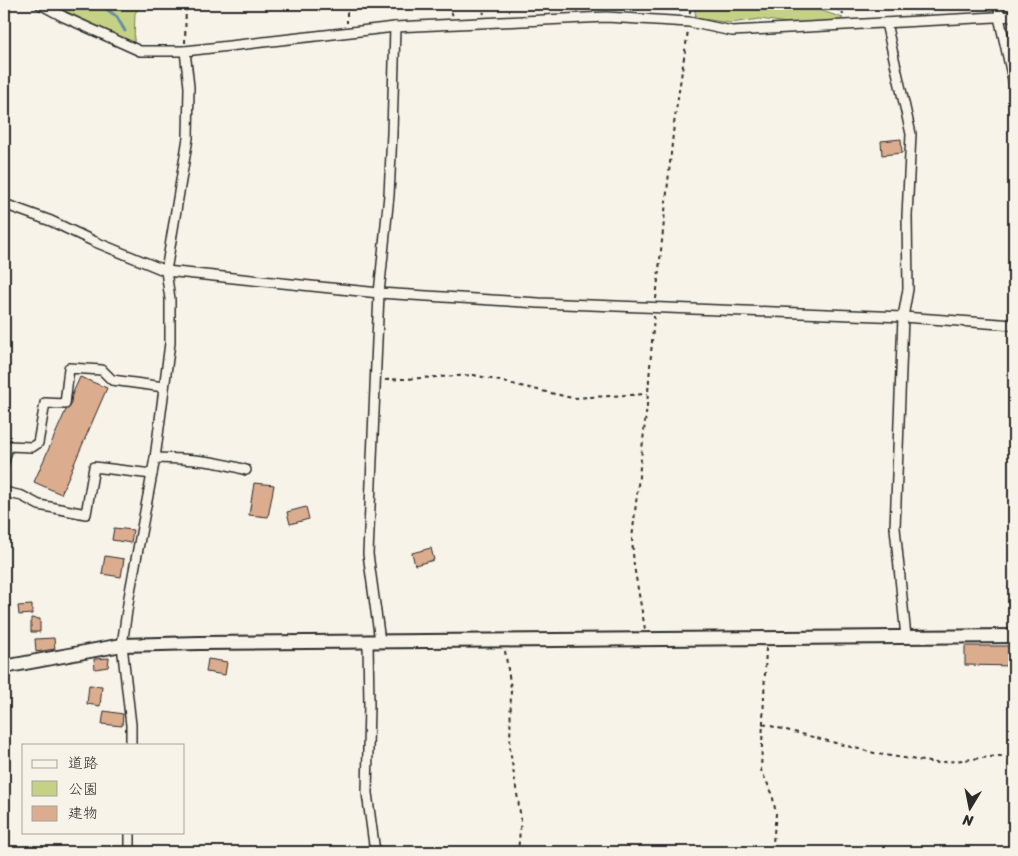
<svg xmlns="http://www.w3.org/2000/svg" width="1018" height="856" viewBox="0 0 1018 856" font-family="Sriracha,'Klee One',sans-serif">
<rect width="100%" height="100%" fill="#f7f3e8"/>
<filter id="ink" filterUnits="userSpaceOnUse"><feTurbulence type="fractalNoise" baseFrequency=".02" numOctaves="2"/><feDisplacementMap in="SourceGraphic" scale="10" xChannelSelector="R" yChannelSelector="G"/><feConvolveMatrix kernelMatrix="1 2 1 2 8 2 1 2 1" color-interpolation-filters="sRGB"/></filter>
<g filter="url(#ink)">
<g fill="#c5d286" stroke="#787e58">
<polygon points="51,4 143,4 135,13 134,44"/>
<polygon points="694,4 801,4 843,18 828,29 760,19 730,23 696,18"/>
</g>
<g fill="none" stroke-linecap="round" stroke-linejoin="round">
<polyline stroke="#688da2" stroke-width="3" points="100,4 117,17 125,31"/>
</g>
<g fill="#dcac8e" stroke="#2b2b2b">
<polygon points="901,139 902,153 882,155 881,141"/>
<polygon points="80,377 107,388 61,494 34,482 66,410 70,407 72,395"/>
<polygon points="254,483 274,485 268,517 249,515"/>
<polygon points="306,507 309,519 290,524 287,512"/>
<polygon points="114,528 133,530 131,543 112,540"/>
<polygon points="431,548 434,560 415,565 412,553"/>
<polygon points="105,556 124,559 121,577 102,574"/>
<polygon points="32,605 32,614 19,615 18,606"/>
<polygon points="31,618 40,619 40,632 31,632"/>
<polygon points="54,638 55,649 36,652 35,639"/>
<polygon points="965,646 1014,646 1014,666 965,665"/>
<polygon points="109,658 108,667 95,669 94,659"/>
<polygon points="208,659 227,662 225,675 206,672"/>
<polygon points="89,685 102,686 100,706 87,704"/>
<polygon points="104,711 123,714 122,726 102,724"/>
</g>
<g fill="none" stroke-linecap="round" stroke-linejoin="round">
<defs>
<g id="street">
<polyline points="40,4 64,17 140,51 185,51 395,27 606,17 689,22 732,31 1014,16"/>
<polyline points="1000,4 999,17 1014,84"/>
<polyline points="886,23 911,134 907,216 908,289 903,317 895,528 906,637"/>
<polyline points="4,204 51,221 93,241 166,271 379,293 539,303 903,317 1014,325"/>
<path d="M155 458C190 459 213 460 246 470"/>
<polyline points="4,462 8,446 32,447 38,443 45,403 65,404 69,368 102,370 112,380 164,387"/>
<polyline points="4,492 22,496 39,505 86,514 94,467 152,474"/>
<polyline points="380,641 368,554 379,293 389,195 392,133 395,27"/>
<polyline points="368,642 369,705 367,793 375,852"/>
<polyline points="131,745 131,725 122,645 129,597 155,458 170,343 170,299 166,271 188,138 189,87 185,51"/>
<polyline points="130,852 130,832"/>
</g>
<polyline id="secondary" points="4,667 122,645 199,643 1014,636"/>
</defs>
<use href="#street" stroke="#2b2b2b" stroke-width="12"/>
<use href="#secondary" stroke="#2b2b2b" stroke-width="16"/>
<g stroke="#2b2b2b" stroke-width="2" stroke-dasharray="4 4" stroke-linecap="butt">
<polyline points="347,4 347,23"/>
<polyline points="448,4 453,16"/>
<polyline points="481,4 484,14"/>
<polyline points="829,4 842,12"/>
<polyline points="841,4 843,15"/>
<polyline points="690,14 690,4"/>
<polyline points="185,43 186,4"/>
<polyline points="656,299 674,124 688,31"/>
<polyline points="385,380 474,375 572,398 647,394"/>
<polyline points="645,629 634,566 632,539 647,405 654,316"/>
<polyline points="766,648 761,770 772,793 776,814 772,852"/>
<polyline points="505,651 511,688 510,750 521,819 518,852"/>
<polyline points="763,724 878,754 936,763 999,756 1014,759"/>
</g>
<use href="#street" stroke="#f7f3e8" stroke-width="9"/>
<use href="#secondary" stroke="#f7f3e8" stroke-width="12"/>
</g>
</g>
<rect width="1018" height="856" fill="none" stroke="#f7f3e8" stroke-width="20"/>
<rect x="10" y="10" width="998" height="836" fill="none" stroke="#2b2b2b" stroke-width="2" filter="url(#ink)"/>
<rect x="22" y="744" width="162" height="90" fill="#f7f3e8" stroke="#a5a39c"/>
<rect x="32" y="760" width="25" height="8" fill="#f7f3e8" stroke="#a5a39c"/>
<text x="68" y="768" font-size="15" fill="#2b2b2b">道路</text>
<rect x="32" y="781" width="25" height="15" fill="#c5d286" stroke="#a5a39c"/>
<text x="68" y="794" font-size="15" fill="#2b2b2b">公園</text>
<rect x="32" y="806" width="25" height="15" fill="#dcac8e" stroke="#a5a39c"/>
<text x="68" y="818" font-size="15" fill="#2b2b2b">建物</text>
<g transform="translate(970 808) rotate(190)" stroke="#f7f3e8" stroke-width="4" paint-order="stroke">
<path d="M0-4L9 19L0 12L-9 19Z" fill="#2b2b2b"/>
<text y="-8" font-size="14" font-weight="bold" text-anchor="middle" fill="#2b2b2b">N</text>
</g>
</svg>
